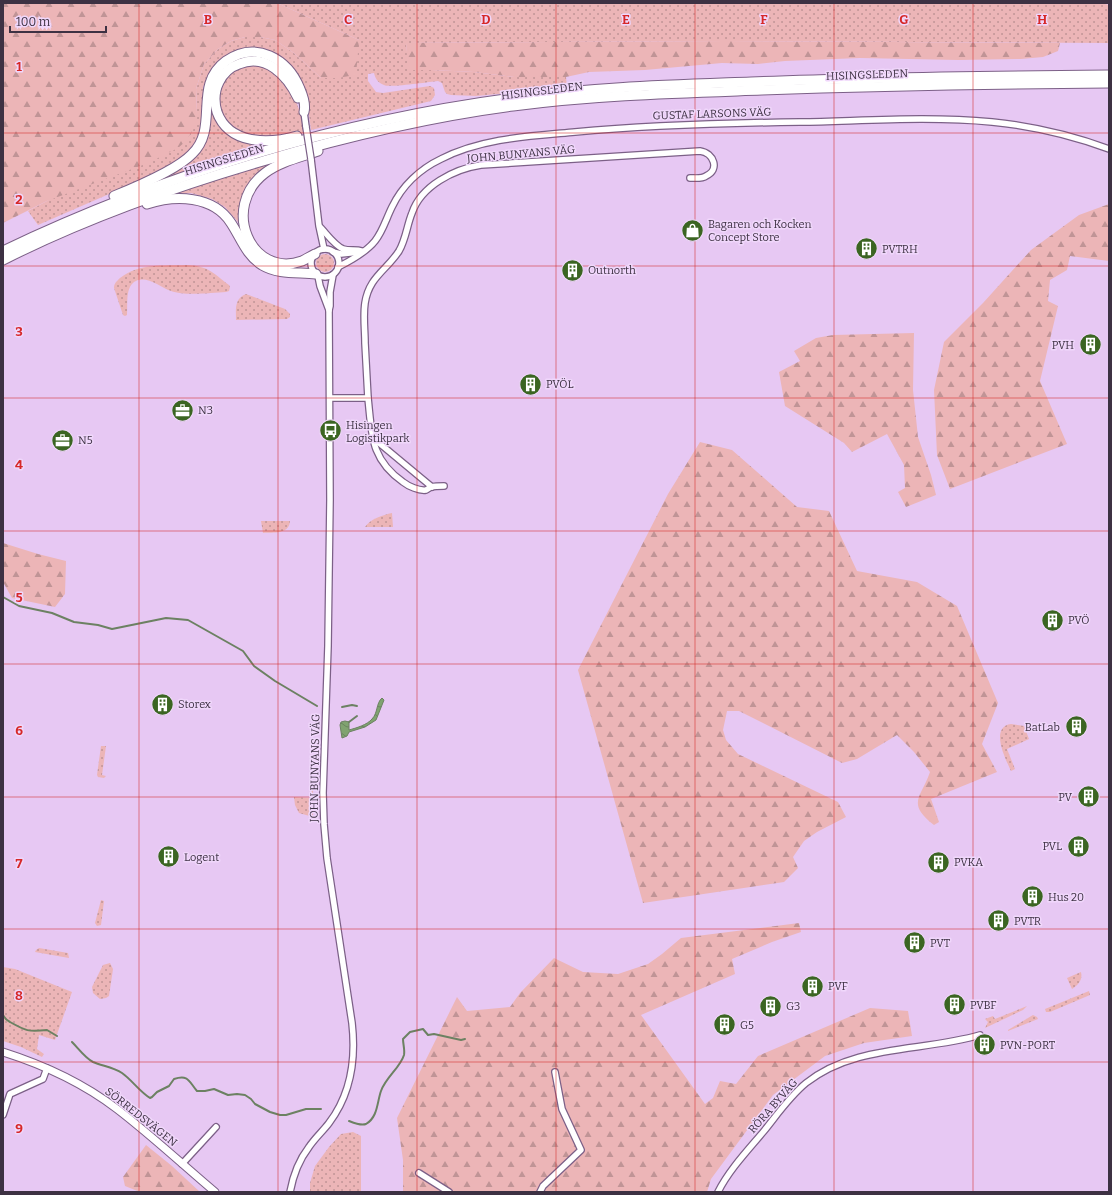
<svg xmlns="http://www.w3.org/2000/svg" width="1112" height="1195" viewBox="0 0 1112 1195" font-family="Bitter,serif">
<defs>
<pattern id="grass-dots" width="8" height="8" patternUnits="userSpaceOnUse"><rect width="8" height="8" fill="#ecb5b7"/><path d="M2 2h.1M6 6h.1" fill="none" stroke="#c09496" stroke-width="1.8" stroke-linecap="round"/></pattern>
<pattern id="forest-firs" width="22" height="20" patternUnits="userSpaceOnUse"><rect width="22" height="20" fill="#ecb5b7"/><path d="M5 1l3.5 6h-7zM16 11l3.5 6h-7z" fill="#c09496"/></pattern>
<pattern id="water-waves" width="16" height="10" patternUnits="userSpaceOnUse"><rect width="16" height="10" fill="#80a370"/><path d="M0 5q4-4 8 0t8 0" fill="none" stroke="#6a855e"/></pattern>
</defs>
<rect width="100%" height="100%" fill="#e7c8f3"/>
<g fill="url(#grass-dots)">
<path d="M277 3H1057L1083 4V3H1101L1109 5V43L726 41 406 43 409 70H432L474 72 514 77H566L567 87 476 96 451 95 447 94 445 92 442 83 438 81C428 82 390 88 384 85 378 83 375 78 374 73L368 74V81L376 92 383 93 430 86 434 88 435 95 431 101 311 130 307 99 299 78 294 69 286 61 276 53 264 50 248 48 216 64 211 71 203 87V123L200 136 186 156 139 181 38 225 28 211 47 201 197 113 196 89 204 64 218 49 231 41 245 37H260L275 40 294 53 321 78 359 40Z"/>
<polygon points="242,65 260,65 276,73 294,96 301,115 304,133 261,138 237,132 223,118 217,102 221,83 226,76"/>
<polygon points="209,99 223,127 274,144 153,183 194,157"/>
<path d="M277 160C249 183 241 183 238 222L225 207 212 199 191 193 169 195Z"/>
<circle cx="325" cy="263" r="9"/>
<path d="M186 265C208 266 212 272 229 285L230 287 229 291 226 292C211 293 184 296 171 291 160 287 145 274 134 282 125 289 128 305 127 315L125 316 123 315 114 288C114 283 117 281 120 278 139 263 164 266 186 265Z"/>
<path d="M246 294 285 309 290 314V317L287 319 236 320C236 309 234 299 246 294Z"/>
<path d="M392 513 393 527H365C370 519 383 515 392 513Z"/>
<path d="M261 521H290C289 535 273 532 263 533Z"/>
<path d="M1011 724 1024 726 1029 739 1007 749 1015 769 1011 771C1006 760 989 727 1011 724Z"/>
<polygon points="101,746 106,746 102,775 106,776 104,778 98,777 97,775"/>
<polygon points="312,783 313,783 313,817 299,813 295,805 294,797 310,798"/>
<polygon points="101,900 104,901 101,925 97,926 95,923"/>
<polygon points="39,948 68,953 69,958 35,952 36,950"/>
<polygon points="110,963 113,969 109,996 106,998 100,999 93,993 92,987 103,965"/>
<polygon points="3,967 15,969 72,992 55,1040 39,1035 37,1049 44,1054 42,1057 21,1047 3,1041"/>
<path d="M1081 972C1083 980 1078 985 1072 989L1067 978Z"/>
<polygon points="1089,991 1090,995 1050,1012 1046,1012 1045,1009"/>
<polygon points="1027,1006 1023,1010 985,1028 988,1022 985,1019 993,1016 995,1019"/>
<polygon points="1033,1015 1037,1017 1038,1019 1008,1031 1008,1030"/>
<polygon points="353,1132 361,1136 361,1192 310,1192 310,1183 315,1166 329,1147 341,1134"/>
</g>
<g fill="url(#forest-firs)">
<polygon points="3,3 277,3 359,40 356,75 337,78 321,78 294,53 275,40 260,37 245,37 231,41 218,49 204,64 196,89 197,113 194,128 186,141 178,148 148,163 47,201 3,223"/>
<polygon points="726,41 1060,43 1058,51 1043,57 1021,59 958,60 860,58 785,61 758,64 722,63 645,70 589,72 566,77 514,77 474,72 432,70 408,70 406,43"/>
<polygon points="1109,204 1109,261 1070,256 1067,270 1050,280 1048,301 1058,306 1040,381 1067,444 950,489 937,455 934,390 944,342 983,303 1031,250 1079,215"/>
<polygon points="914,333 913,390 918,437 931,475 936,495 906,507 898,492 905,488 904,465 887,434 852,452 844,443 785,406 779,372 800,361 794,351 816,338 833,335"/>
<path d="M700 442 732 450 797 507 829 511 857 571 917 582 957 606 998 703 982 744 997 772 931 799 939 822 934 825C906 803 921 798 930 772L914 752 897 735 857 759 842 763 739 711H727L723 730 726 740 738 754 838 802 846 817 817 832 804 841 793 857 798 868 784 882 643 903 578 670 668 494Z"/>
<polygon points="3,543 38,554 66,561 65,594 55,607 12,598 3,582"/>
<polygon points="799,923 801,932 772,942 732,959 735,974 641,1015 705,1104 713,1098 720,1081 736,1084 758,1056 870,1008 908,1011 912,1036 864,1043 825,1056 773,1095 711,1179 707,1192 403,1192 403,1160 397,1118 457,997 467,1011 510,1007 520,993 554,958 583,972 618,974 648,964 662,954 681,938"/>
<polygon points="146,1145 172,1166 200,1192 140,1192 125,1186 123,1177"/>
</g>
<path fill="url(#water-waves)" stroke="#6c8162" d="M382 698 384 700 376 720 365 727 349 732 347 736 342 738 340 725 341 722 345 721 349 722V730C356 728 367 725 372 719 378 713 376 703 382 698Z"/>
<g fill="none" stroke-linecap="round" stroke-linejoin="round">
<g stroke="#6c8162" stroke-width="2">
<polyline points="3,597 19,606 52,613 74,622 98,625 112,629 166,618 188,620 243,651 254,666 275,681 317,706"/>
<polyline points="342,707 352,705 357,706"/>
<polyline points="349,722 357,716"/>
<path d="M3 1015C5 1019 6 1020 10 1022 26 1031 28 1032 47 1030L57 1036"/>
<path d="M72 1042C78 1048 85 1058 93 1062 102 1066 113 1067 122 1073 132 1080 139 1091 150 1098L152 1097 157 1092 169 1086 174 1079C189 1074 189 1082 197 1091H205L214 1089 228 1095 237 1094 245 1095 251 1099 255 1104 270 1112 280 1115H286L306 1109H321"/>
<path d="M349 1121C354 1123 361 1126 366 1124 378 1117 377 1102 381 1091 386 1077 400 1068 404 1055 405 1050 403 1044 403 1039L410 1032 423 1029 428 1035 434 1034 461 1040 465 1039"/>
</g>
<defs>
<g id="minor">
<polyline points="304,112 306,127"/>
<polyline points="311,159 319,226 324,249"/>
<path d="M320 227C326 233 334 245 343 249 350 251 356 249 362 251"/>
<circle cx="325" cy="263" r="14"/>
<polyline points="333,252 341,254 360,252"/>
<path d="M338 267C350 261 367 251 375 241 383 231 386 219 392 207 402 186 420 169 441 159 482 138 531 136 575 132 650 125 725 123 800 122 863 121 928 116 992 122 1032 126 1071 135 1109 149"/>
<polyline points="318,276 320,286 329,310"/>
<path d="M330 398H368C372 434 370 459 403 482 408 486 419 491 426 490 428 489 429 488 431 487 435 486 440 486 444 486"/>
<path d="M368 398C367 380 366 361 365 343 365 330 363 316 365 303 369 277 386 271 399 251 406 239 407 225 412 213 421 186 454 169 481 165L700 151C714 153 720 170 706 176 702 179 695 178 690 178"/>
<polyline points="373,438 432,487"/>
<polyline points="3,1115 10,1094 43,1079 47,1068"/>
<polyline points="182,1164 216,1127"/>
<polyline points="419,1173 449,1192"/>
<path d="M290 1192C293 1176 299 1160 309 1147 315 1138 323 1131 329 1123 351 1094 356 1058 352 1023L327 858 324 824 323 793 328 646 330 500 329 310 330 306V292L333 275"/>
<polyline points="540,1192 543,1186 581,1150 562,1109 555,1072"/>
<path d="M718 1192C729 1170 748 1150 764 1131 777 1115 789 1097 806 1083 855 1044 922 1052 980 1035"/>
</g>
<path id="tertiary" d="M3 1052C44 1065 83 1083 117 1109 151 1135 183 1165 215 1192"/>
<g id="trunk">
<path d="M297 136C269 144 229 145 217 112 214 102 214 92 219 82 223 74 230 67 239 64 266 53 287 75 298 98"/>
<path d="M114 196C136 187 177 170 192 154 220 127 192 86 226 61 256 40 288 59 300 89 303 96 306 104 304 112"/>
<path d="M147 204C175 195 213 195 231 223 241 238 246 255 262 265 279 275 297 272 316 274"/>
<path d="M3 251C162 175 338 121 513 98 592 87 671 85 751 82 870 77 990 76 1109 75"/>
<path d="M315 254C311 256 306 259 302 261 251 279 220 207 265 173 279 162 301 157 318 151"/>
<path d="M3 260C86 218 174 187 263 161 345 137 428 117 513 106 596 95 679 93 762 90 878 86 993 84 1109 83"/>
</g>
</defs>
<use href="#minor" stroke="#7c6087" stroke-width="8"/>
<use href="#tertiary" stroke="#7c6087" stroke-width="9"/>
<use href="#trunk" stroke="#7c6087" stroke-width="11"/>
<use href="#minor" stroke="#fff" stroke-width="5.5"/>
<use href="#tertiary" stroke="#fff" stroke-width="7"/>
<use href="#trunk" stroke="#fff" stroke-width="9"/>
<defs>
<polyline id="minor-bridge" points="306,127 311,159"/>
</defs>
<use href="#minor-bridge" stroke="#7c6087" stroke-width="8" stroke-linecap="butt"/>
<use href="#minor-bridge" stroke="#fff" stroke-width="5.5"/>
</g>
<path fill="none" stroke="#d62828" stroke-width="1" stroke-opacity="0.55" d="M139 3V1192M278 3V1192M417 3V1192M556 3V1192M695 3V1192M834 3V1192M973 3V1192M3 133H1109M3 266H1109M3 398H1109M3 531H1109M3 664H1109M3 797H1109M3 929H1109M3 1062H1109"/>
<defs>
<symbol id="shop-disc" viewBox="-11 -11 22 22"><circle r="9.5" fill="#3b6522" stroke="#f0d7fb"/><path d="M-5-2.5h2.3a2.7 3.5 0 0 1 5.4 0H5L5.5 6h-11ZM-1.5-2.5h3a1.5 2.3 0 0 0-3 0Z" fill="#fff"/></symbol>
<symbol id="building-disc" viewBox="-11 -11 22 22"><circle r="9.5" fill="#3b6522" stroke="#f0d7fb"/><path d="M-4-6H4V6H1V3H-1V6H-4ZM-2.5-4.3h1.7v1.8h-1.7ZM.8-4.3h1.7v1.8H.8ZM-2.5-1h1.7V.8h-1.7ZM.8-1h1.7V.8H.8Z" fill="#fff"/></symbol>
<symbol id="office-disc" viewBox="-11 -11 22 22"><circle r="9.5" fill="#3b6522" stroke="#f0d7fb"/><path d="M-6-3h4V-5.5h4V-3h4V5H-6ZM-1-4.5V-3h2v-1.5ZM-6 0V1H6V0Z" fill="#fff"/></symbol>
<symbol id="bus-disc" viewBox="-11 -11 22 22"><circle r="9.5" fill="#3b6522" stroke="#f0d7fb"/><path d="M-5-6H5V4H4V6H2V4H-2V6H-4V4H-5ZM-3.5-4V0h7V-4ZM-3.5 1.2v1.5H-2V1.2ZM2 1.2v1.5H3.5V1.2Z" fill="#fff"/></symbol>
</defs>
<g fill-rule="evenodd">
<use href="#shop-disc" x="680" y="218" width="25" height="25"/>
<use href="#building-disc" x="854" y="236" width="25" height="25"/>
<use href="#building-disc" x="560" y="258" width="25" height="25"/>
<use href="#building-disc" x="1078" y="332" width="25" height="25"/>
<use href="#building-disc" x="518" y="372" width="25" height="25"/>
<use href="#office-disc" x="170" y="398" width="25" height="25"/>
<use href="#bus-disc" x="318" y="418" width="25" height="25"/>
<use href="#office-disc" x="50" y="428" width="25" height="25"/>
<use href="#building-disc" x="1040" y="608" width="25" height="25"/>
<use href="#building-disc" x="150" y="692" width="25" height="25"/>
<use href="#building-disc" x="1064" y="714" width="25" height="25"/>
<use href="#building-disc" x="1076" y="784" width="25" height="25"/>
<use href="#building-disc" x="1066" y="834" width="25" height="25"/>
<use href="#building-disc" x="156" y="844" width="25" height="25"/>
<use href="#building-disc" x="926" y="850" width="25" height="25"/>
<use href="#building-disc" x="1020" y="884" width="25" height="25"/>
<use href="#building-disc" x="986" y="908" width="25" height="25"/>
<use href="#building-disc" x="902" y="930" width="25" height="25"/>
<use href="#building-disc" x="800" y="974" width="25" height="25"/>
<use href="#building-disc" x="942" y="992" width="25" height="25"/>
<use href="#building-disc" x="758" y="994" width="25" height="25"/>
<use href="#building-disc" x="712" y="1012" width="25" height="25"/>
<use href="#building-disc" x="972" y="1032" width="25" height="25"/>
</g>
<g text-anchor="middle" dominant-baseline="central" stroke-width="3" stroke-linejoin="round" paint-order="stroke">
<g font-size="11" fill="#3d3143" stroke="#f0d7fb">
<text transform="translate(867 75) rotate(-2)">HISINGSLEDEN</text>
<text transform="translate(542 91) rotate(-7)">HISINGSLEDEN</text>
<text transform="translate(712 114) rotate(-2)">GUSTAF LARSONS VÄG</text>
<text transform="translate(521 154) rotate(-5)">JOHN BUNYANS VÄG</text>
<text transform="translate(224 160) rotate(-17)">HISINGSLEDEN</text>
<text transform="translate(315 768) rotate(-89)">JOHN BUNYANS VÄG</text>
<text transform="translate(773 1106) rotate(-49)">RÖRA BYVÄG</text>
<text transform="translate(141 1117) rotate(38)">SÖRREDSVÄGEN</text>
</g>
<g font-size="11" fill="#3d3143" stroke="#f0d7fb" text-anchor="start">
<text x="708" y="224">Bagaren och Kocken<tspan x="708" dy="13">Concept Store</tspan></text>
<text x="882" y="249">PVTRH</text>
<text x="588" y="270">Outnorth</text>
<text x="1074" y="345" text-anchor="end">PVH</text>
<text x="546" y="384">PVÖL</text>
<text x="198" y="410">N3</text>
<text x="346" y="425">Hisingen<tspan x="346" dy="13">Logistikpark</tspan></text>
<text x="78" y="440">N5</text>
<text x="1068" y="620">PVÖ</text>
<text x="178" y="704">Storex</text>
<text x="1060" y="727" text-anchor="end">BatLab</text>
<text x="1072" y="797" text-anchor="end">PV</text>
<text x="1062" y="846" text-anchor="end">PVL</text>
<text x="184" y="857">Logent</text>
<text x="954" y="862">PVKA</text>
<text x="1048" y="897">Hus 20</text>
<text x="1014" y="921">PVTR</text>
<text x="930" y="943">PVT</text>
<text x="828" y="986">PVF</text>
<text x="970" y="1005">PVBF</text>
<text x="786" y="1006">G3</text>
<text x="740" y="1025">G5</text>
<text x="1000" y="1045">PVN-PORT</text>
</g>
</g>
<g font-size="13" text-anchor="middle" font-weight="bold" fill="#d62828" stroke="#f0d7fb" stroke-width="3" stroke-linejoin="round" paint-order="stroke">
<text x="208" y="24">B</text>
<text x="348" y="24">C</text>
<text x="486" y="24">D</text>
<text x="626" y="24">E</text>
<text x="764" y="24">F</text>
<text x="904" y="24">G</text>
<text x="1042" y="24">H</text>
<text x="19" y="71">1</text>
<text x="19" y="204">2</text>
<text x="19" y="336">3</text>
<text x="19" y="469">4</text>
<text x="19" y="602">5</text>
<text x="19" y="735">6</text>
<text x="19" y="868">7</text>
<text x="19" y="1000">8</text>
<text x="19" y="1133">9</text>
</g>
<rect width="1112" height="1195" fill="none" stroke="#3d3143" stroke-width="8"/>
<path d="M10 26v6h96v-6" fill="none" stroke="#3d3143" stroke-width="2"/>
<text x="16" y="26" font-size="12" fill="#3d3143" stroke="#f0d7fb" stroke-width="3" paint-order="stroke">100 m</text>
</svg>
